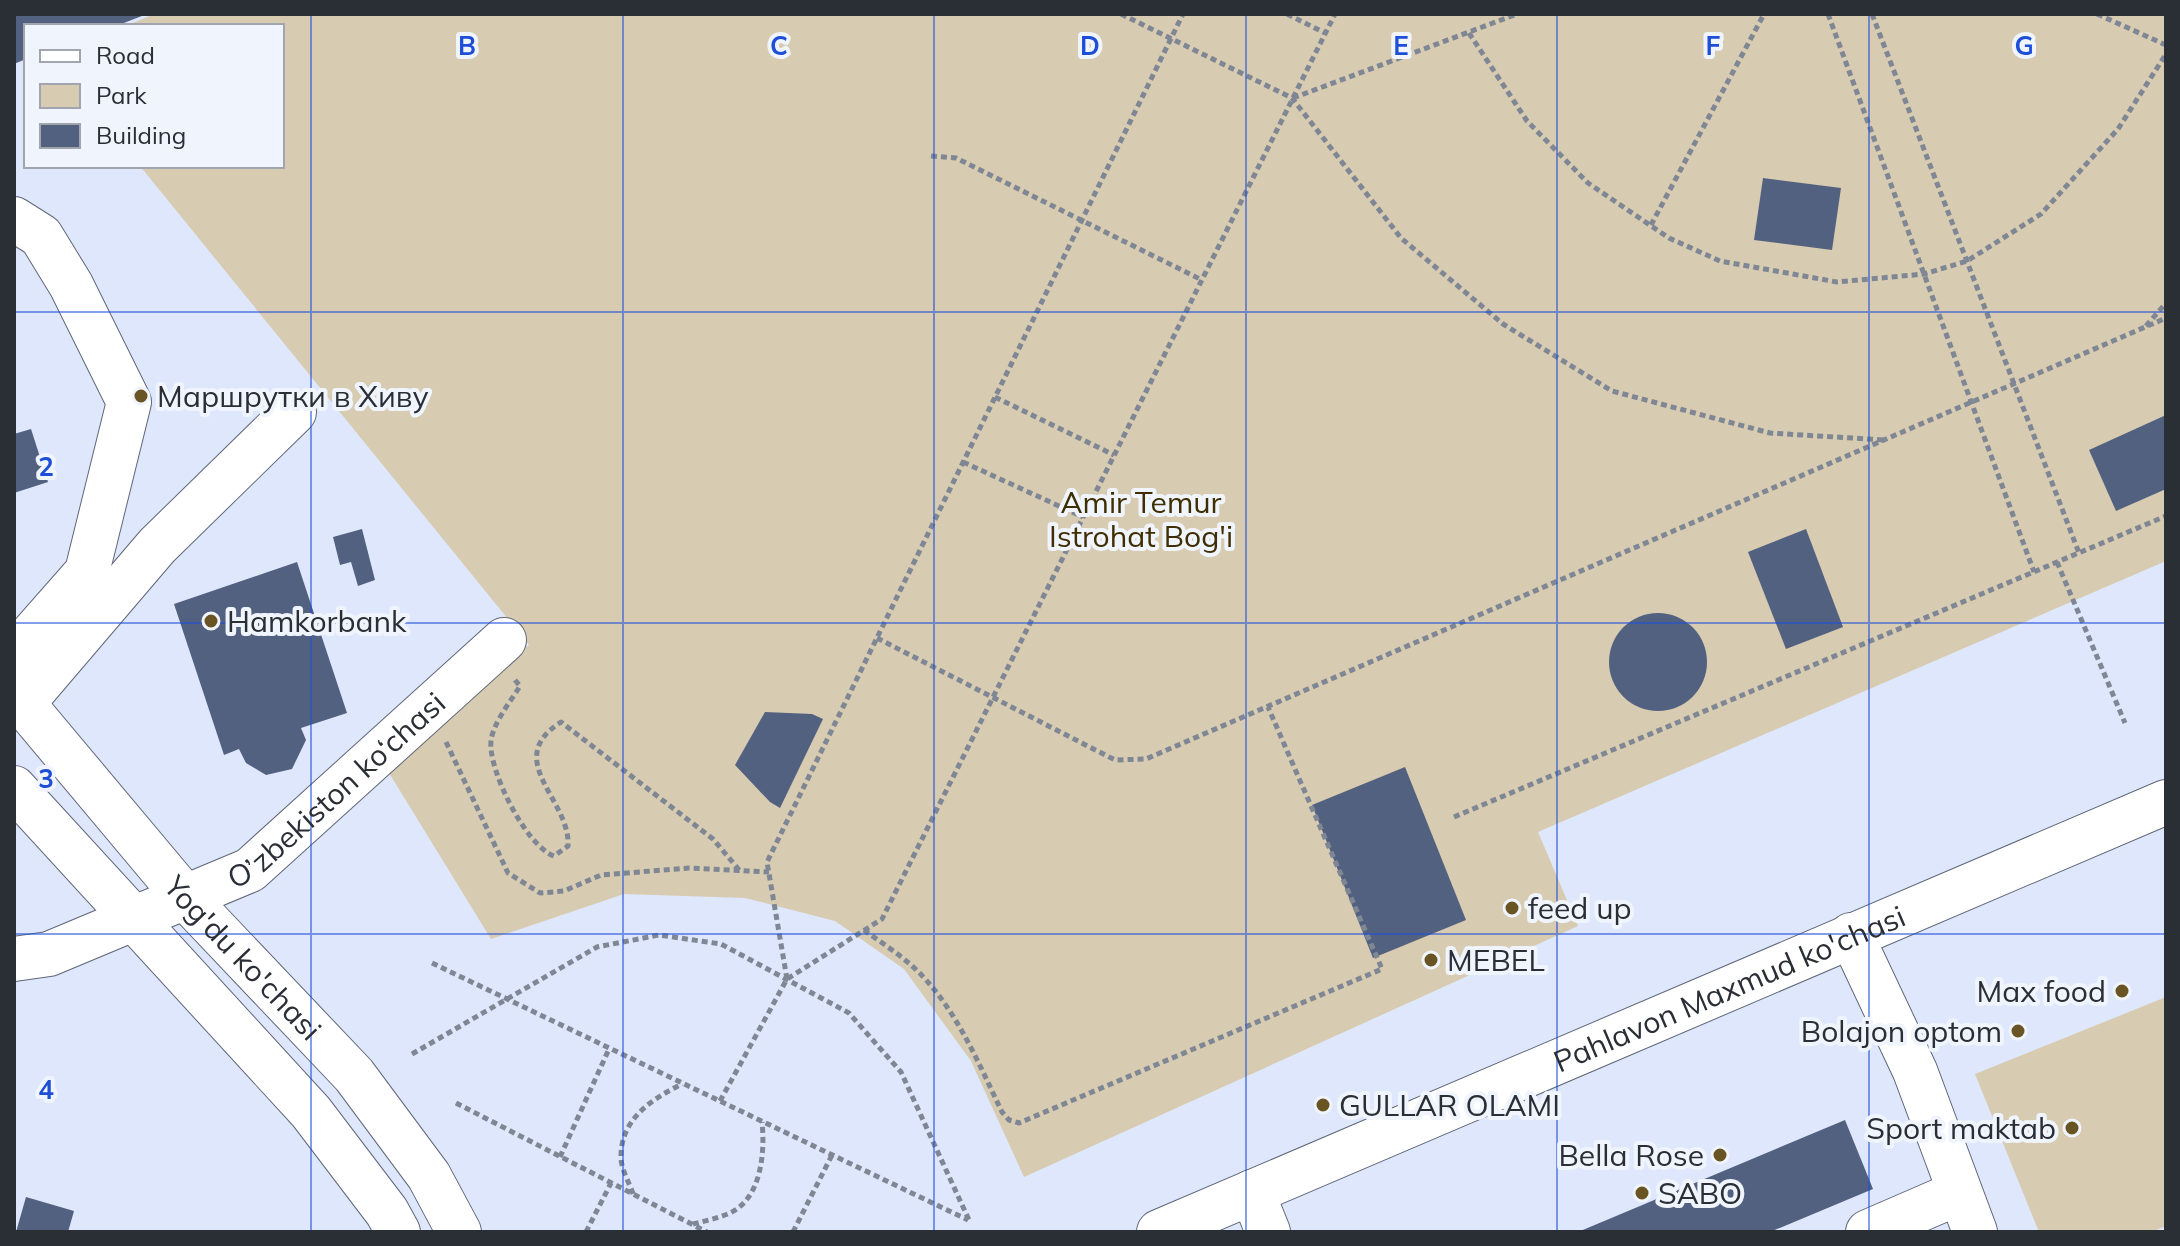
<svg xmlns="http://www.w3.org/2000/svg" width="2180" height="1246" viewBox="0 0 2180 1246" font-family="Mulish,sans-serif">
<rect width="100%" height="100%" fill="#dee7fc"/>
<g fill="#d7cbb1">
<polygon points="154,14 2166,14 2166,561 1538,832 1578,926 1024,1177 971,1061 904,969 835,921 745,898 624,894 491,939 386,768 529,645 140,166 282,166 282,26 126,26"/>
<polygon points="2166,997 2166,1226 2151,1232 2039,1232 1975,1074"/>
</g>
<g fill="#536180">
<polygon points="14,14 147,14 116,26 26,26 26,59 14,64"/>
<polygon points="1763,178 1841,188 1832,250 1754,240"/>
<polygon points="2166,415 2166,489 2116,511 2089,450"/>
<polygon points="31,429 48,482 14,493 14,434"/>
<polygon points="362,529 375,580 358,586 351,562 340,565 333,537"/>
<polygon points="1806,529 1843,627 1786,649 1748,552"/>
<polygon points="297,562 347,713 301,728 306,740 292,769 266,775 246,763 239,749 224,755 174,604"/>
<circle cx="1658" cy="662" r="49"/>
<polygon points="765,712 812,714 823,719 780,808 770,802 735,765"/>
<polygon points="1405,767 1466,920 1373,958 1312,805"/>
<polygon points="1845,1120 1873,1189 1770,1232 1578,1232"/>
<polygon points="26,1197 74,1211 68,1232 16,1232"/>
</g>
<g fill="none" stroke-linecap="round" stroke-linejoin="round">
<defs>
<g id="minor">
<polyline points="14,219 41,236 71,285 129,402 87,572 14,655"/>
<polyline points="23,703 157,546 294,412"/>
<polyline points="1851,935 1915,1071 1975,1232"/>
<path id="s1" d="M14 959 49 954 250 870 504 640"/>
<polyline points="1252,1192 1268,1232"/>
<polyline points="1868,1232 1958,1193"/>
</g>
<g id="major">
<path id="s2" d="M14 693 185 897 354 1075 429 1176 459 1232"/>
<polyline points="14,788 311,1112 387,1212 398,1232"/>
<path id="s3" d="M1159 1232 2166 802"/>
</g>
</defs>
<use href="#minor" stroke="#5f6778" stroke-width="46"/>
<use href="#major" stroke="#5f6778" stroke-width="46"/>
<g stroke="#808794" stroke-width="5" stroke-dasharray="6 4" stroke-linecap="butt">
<polyline points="1121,14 1292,98 1401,238 1503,324 1612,391 1770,433 1884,440"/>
<polyline points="1287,14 1325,33"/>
<polyline points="1828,14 2034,572"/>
<polyline points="1872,14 2079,553"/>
<polyline points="2097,14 2166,45"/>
<polyline points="1469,33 1527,121 1588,183 1669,238 1720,261 1837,282 1924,274 1967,261 2041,214 2118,129 2166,54"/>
<polyline points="1293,98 1517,14"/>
<polyline points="931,156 956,158 1202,280"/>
<polyline points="1651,225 1764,14"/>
<polyline points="2146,326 2166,303"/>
<polyline points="995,397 1114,455"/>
<polyline points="963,462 1083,517"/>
<polyline points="2057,562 2125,723"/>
<polyline points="877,638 1115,760 1146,759 2166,318"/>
<path d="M515 680 520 686C511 701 493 723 491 741 488 770 526 846 554 856L568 846C571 800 501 760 561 722L713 839 740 871"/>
<polyline points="446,742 508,873 540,893 564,891 601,875 689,868 769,872"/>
<polyline points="1454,817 2166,516"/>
<path d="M864 930C879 941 896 952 910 964 954 1003 977 1060 1002 1112L1009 1120 1019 1123 1382 969 1268 707"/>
<polyline points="432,963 968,1220"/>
<polyline points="787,979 767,862 1183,14"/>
<polyline points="412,1054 597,947 659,935 721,944 849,1013 901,1072 969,1220"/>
<polyline points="720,1101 787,979 882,919 1335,14"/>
<polyline points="456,1103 707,1232"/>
<polyline points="560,1157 609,1049"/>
<path d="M633 1194C630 1184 621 1169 621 1158 620 1119 652 1099 682 1084"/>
<path d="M693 1224C705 1221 719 1218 730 1213 762 1198 765 1151 762 1122"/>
<polyline points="586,1232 611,1183"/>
<polyline points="793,1232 833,1153"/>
</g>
<use href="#minor" stroke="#fff" stroke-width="44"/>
<use href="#major" stroke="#fff" stroke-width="44"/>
</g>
<path fill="none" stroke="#1d4ed8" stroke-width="2" stroke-opacity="0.55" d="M311 14V1232M623 14V1232M934 14V1232M1246 14V1232M1557 14V1232M1869 14V1232M14 312H2166M14 623H2166M14 934H2166"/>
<g fill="#695524" stroke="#f0f4fd" stroke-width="3">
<circle cx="141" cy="396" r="8"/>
<circle cx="211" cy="621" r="8"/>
<circle cx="1512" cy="908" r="8"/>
<circle cx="1431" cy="960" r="8"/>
<circle cx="2122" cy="991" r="8"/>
<circle cx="2018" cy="1031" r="8"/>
<circle cx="1323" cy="1105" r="8"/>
<circle cx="2072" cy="1128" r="8"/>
<circle cx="1720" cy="1155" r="8"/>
<circle cx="1642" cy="1193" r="8"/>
</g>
<g text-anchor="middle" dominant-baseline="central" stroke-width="8" stroke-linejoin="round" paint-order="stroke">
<g font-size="30" fill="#2a2e35" stroke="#f0f4fd" text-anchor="start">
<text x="157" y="396">Маршрутки в Хиву</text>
<text x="227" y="621">Hamkorbank</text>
<text x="1528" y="908">feed up</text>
<text x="1447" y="960">MEBEL</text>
<text x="2106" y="991" text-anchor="end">Max food</text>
<text x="2002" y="1031" text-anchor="end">Bolajon optom</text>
<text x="1339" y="1105">GULLAR OLAMI</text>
<text x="2056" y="1128" text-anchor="end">Sport maktab</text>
<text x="1704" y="1155" text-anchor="end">Bella Rose</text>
<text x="1658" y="1193">SABO</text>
</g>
<g font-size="30" fill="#3f2e00" stroke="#f0f4fd">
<text x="1141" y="502">Amir Temur<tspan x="1141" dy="34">Istrohat Bog'i</tspan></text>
</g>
<g font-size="30" fill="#2a2e35" stroke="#f0f4fd">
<text stroke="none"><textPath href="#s1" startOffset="370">O’zbekiston ko‘chasi</textPath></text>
<text stroke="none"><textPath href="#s2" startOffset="350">Yog'du ko'chasi</textPath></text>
<text stroke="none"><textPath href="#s3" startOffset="620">Pahlavon Maxmud ko'chasi</textPath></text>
</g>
</g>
<g font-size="26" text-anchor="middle" font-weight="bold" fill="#1d4ed8" stroke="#f0f4fd" stroke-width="8" stroke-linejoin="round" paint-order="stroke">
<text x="467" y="55">B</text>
<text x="779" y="55">C</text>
<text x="1090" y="55">D</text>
<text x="1401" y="55">E</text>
<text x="1713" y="55">F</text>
<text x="2024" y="55">G</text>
<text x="46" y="476">2</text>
<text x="46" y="788">3</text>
<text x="46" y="1099">4</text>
</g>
<rect width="2180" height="1246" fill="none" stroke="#2a2e35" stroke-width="32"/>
<rect x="24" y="24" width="260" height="144" fill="#f0f4fd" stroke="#a1a5ad" stroke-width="2"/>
<rect x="40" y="50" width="40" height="12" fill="#ffffff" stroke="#a1a5ad" stroke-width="2"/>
<text x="96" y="64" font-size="24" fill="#2a2e35">Road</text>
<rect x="40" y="84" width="40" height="24" fill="#d7cbb1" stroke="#a1a5ad" stroke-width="2"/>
<text x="96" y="104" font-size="24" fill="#2a2e35">Park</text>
<rect x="40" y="124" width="40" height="24" fill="#536180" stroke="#a1a5ad" stroke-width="2"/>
<text x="96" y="144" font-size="24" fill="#2a2e35">Building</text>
</svg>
